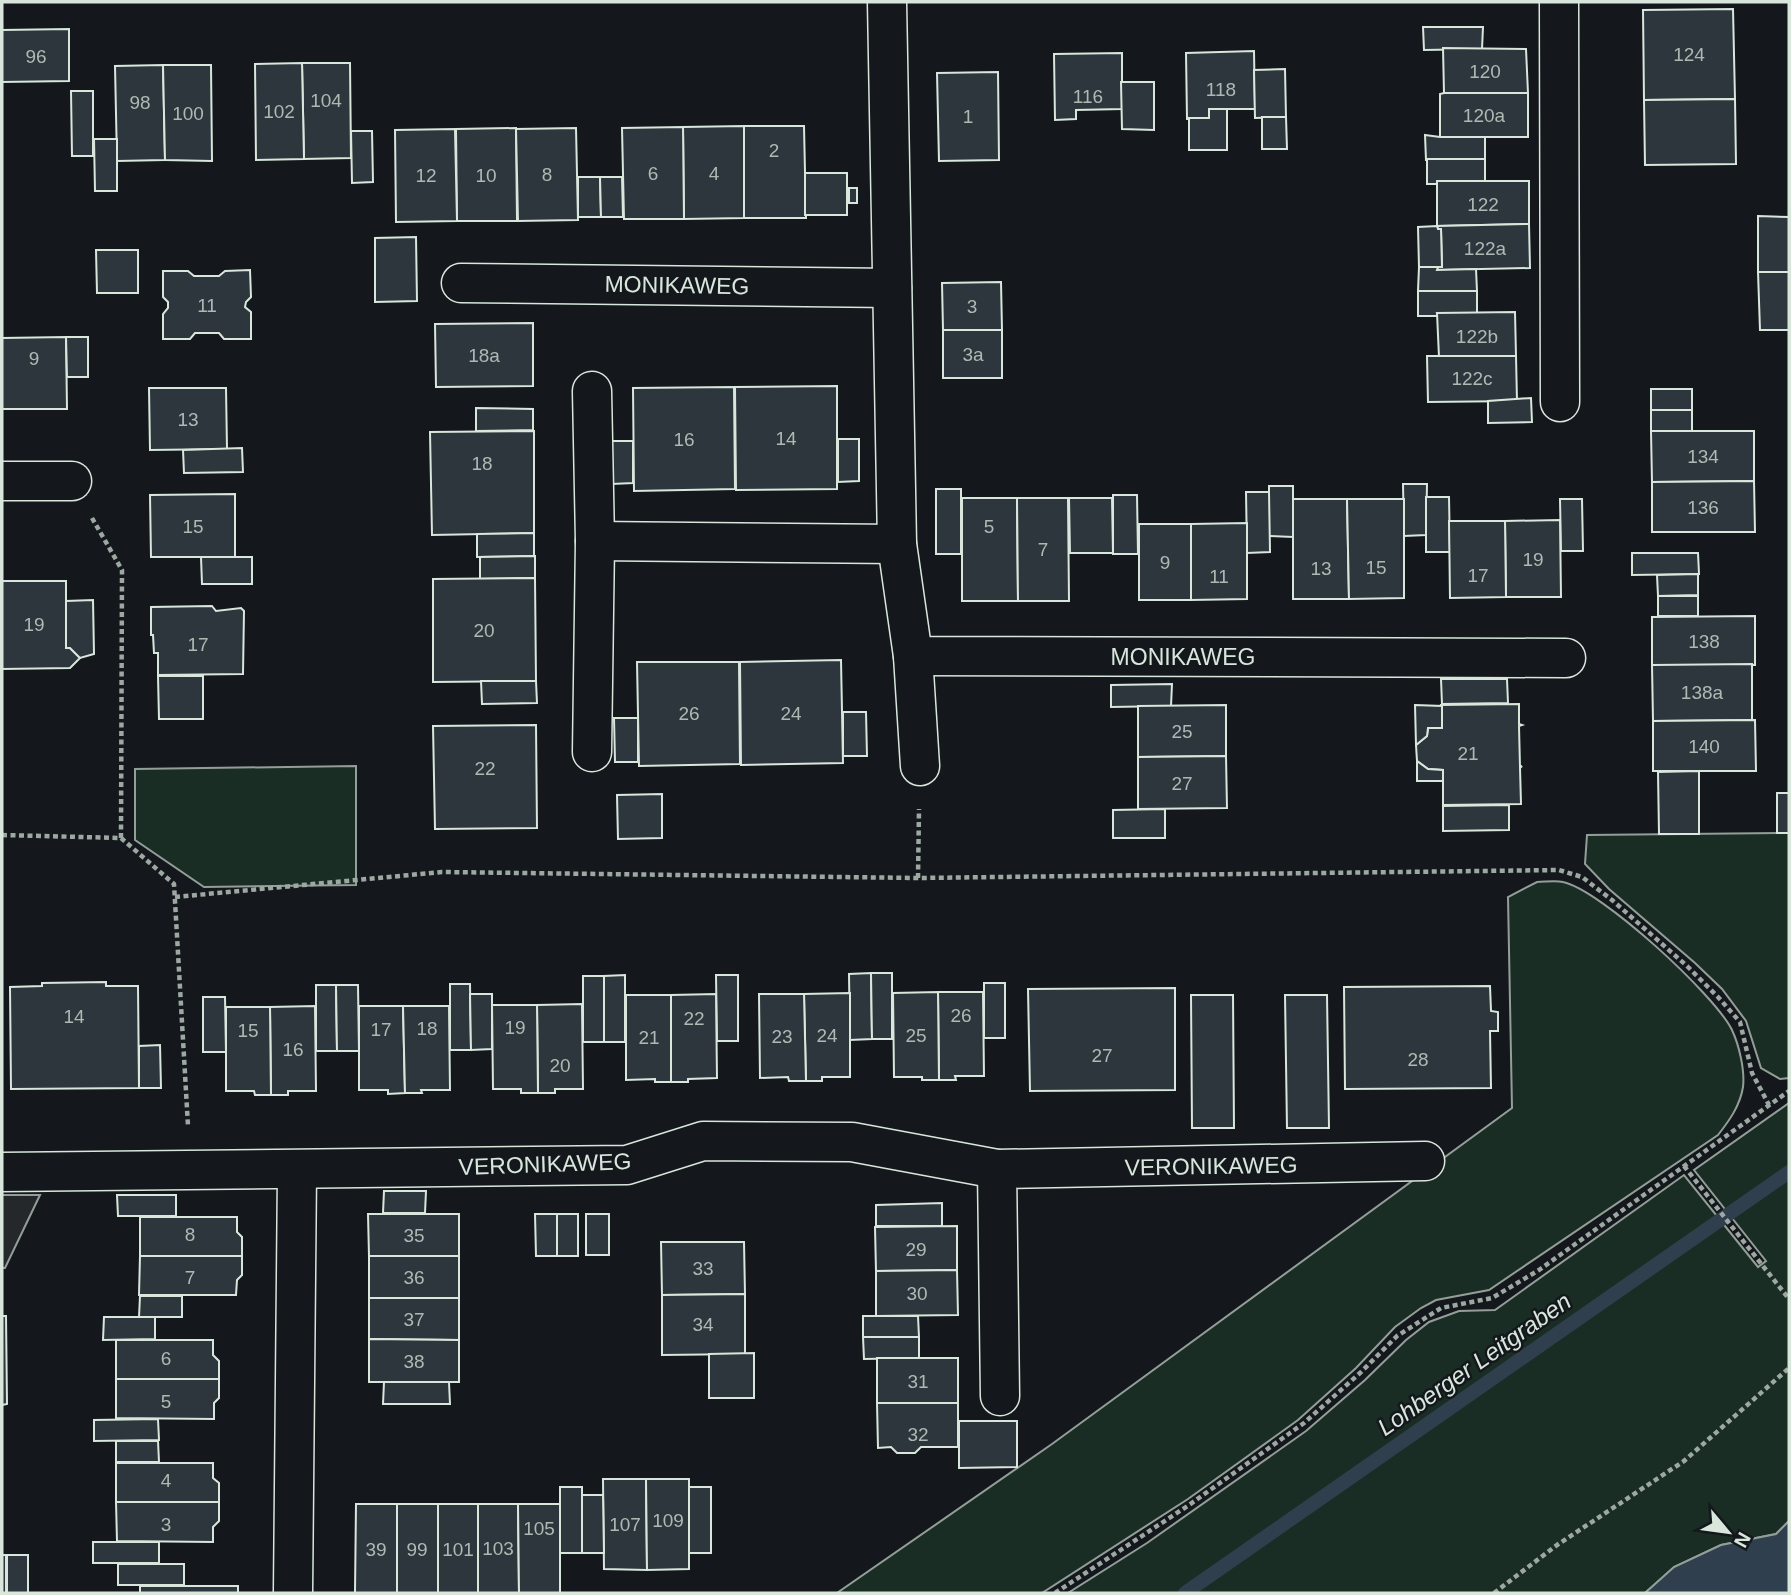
<svg xmlns="http://www.w3.org/2000/svg" width="1791" height="1595" viewBox="0 0 1791 1595" font-family="Helvetica,sans-serif">
<rect width="100%" height="100%" fill="#14181c"/>
<g fill="#1a2d24" stroke="#939e99" stroke-width="2">
<polygon points="356,766 356,885 204,887 135,840 135,769"/>
<polygon points="1789,833 1789,1078 1780,1079 1761,1068 1746,1021 1722,989 1695,963 1609,889 1585,864 1587,835"/>
<path d="M1537 882C1545 882 1555 880 1563 882 1601 890 1715 995 1732 1030 1739 1045 1745 1070 1743 1087 1740 1106 1729 1121 1718 1135L1489 1290 1436 1300 1421 1308 1395 1327 1356 1368 1298 1420 1188 1499 1042 1593H837L1052 1444 1512 1108 1508 897Z"/>
<polygon points="1789,1103 1789,1521 1776,1534 1721,1545 1674,1567 1645,1593 1068,1593 1147,1543 1306,1431 1365,1380 1406,1340 1429,1322 1459,1311 1495,1310 1684,1175 1758,1267 1766,1261 1694,1170"/>
</g>
<polygon fill="#24282b" stroke="#939e99" stroke-width="2" points="40,1195 5,1268 2,1268 2,1195"/>
<polygon fill="#2f3f4d" stroke="#939e99" stroke-width="2" points="1789,1521 1789,1593 1645,1593 1674,1567 1721,1545 1776,1534"/>
<g fill="none" stroke-linecap="round" stroke-linejoin="round">
<polyline stroke="#2f3f4d" stroke-width="14" points="1185,1593 1789,1172"/>
</g>
<g fill="#2c363c" stroke="#d8e6dc" stroke-width="2">
<polygon points="1733,9 1735,99 1644,100 1643,10"/>
<polygon points="1423,27 1483,27 1482,49 1424,50"/>
<polygon points="69,29 69,81 2,82 2,30"/>
<polygon points="1443,48 1526,49 1528,93 1444,93"/>
<polygon points="1254,51 1255,109 1209,109 1209,118 1187,119 1186,53"/>
<polygon points="1122,53 1122,109 1076,110 1076,119 1055,120 1054,54"/>
<polygon points="302,63 350,63 351,158 304,159"/>
<polygon points="302,63 304,159 256,160 255,64"/>
<polygon points="163,65 165,160 117,161 115,66"/>
<polygon points="163,65 211,65 212,161 165,160"/>
<polygon points="1285,69 1286,117 1255,118 1254,70"/>
<polygon points="998,72 999,160 939,161 937,73"/>
<polygon points="1121,82 1154,82 1154,130 1122,129"/>
<polygon points="71,91 93,91 93,156 72,156"/>
<polygon points="1444,93 1528,93 1528,137 1440,137 1440,94"/>
<polygon points="1735,99 1736,164 1645,165 1644,100"/>
<polygon points="1209,109 1227,109 1227,150 1189,150 1189,118 1209,118"/>
<polygon points="1262,117 1286,117 1287,149 1262,149"/>
<polygon points="744,126 804,126 806,218 744,218"/>
<polygon points="744,126 744,218 684,219 683,127"/>
<polygon points="683,127 684,219 624,219 622,128"/>
<polygon points="516,128 517,221 457,221 456,129"/>
<polygon points="576,128 578,220 518,221 516,129"/>
<polygon points="455,129 457,221 396,222 395,130"/>
<polygon points="351,131 372,131 373,182 352,183"/>
<polygon points="1425,135 1440,137 1485,137 1485,159 1426,160"/>
<polygon points="94,139 117,139 117,191 95,191"/>
<polygon points="1427,159 1485,159 1485,181 1437,181 1437,184 1427,184"/>
<rect x="805" y="173" width="42" height="42"/>
<polygon points="578,177 600,177 601,217 578,217"/>
<polygon points="600,177 622,177 623,217 601,217"/>
<polygon points="1437,181 1529,181 1529,224 1437,226"/>
<rect x="849" y="188" width="8" height="15"/>
<polygon points="1758,216 1789,217 1789,272 1758,272"/>
<polygon points="1529,224 1530,268 1437,270 1438,267 1442,267 1441,229 1438,229 1437,226"/>
<polygon points="1437,226 1438,229 1441,229 1442,267 1419,267 1418,227"/>
<polygon points="416,237 417,301 375,302 375,238"/>
<polygon points="96,250 138,250 138,293 97,293"/>
<polygon points="1419,267 1438,267 1437,270 1476,269 1477,291 1418,291"/>
<polygon points="250,270 251,297 246,302 245,307 251,312 251,339 224,339 219,333 195,333 190,339 163,339 163,314 168,308 168,302 163,297 163,271 188,271 194,276 219,276 225,271"/>
<polygon points="1758,272 1789,272 1789,330 1760,330"/>
<polygon points="1001,282 1002,330 943,330 942,283"/>
<polygon points="1418,291 1477,291 1477,313 1437,313 1438,316 1418,316"/>
<polygon points="1515,312 1516,356 1439,357 1437,313"/>
<polygon points="533,323 533,386 436,387 435,324"/>
<rect x="943" y="330" width="59" height="48"/>
<polygon points="66,337 67,409 2,409 2,338"/>
<polygon points="66,337 88,337 88,377 67,377"/>
<polygon points="1427,356 1516,356 1517,401 1428,402"/>
<polygon points="837,386 837,489 736,490 735,387"/>
<polygon points="734,387 735,489 634,491 633,388"/>
<polygon points="149,388 226,388 227,449 150,450"/>
<rect x="1651" y="389" width="41" height="21"/>
<polygon points="1531,398 1532,422 1488,423 1488,401"/>
<polygon points="476,408 533,409 533,430 476,431"/>
<rect x="1651" y="410" width="41" height="21"/>
<polygon points="534,431 534,533 432,535 430,432"/>
<polygon points="1651,431 1754,431 1754,481 1652,482"/>
<polygon points="838,439 859,439 859,481 838,482"/>
<polygon points="612,441 633,441 633,483 612,484"/>
<polygon points="242,448 243,472 184,473 183,450"/>
<polygon points="1754,481 1755,532 1652,532 1652,482"/>
<polygon points="1403,484 1427,484 1426,535 1404,536"/>
<polygon points="1269,486 1293,486 1293,537 1269,536"/>
<rect x="936" y="489" width="25" height="65"/>
<polygon points="1246,492 1269,492 1270,552 1247,553"/>
<polygon points="235,494 235,557 151,557 150,495"/>
<polygon points="1113,495 1137,495 1138,554 1113,554"/>
<polygon points="1426,497 1449,497 1450,552 1426,552"/>
<polygon points="962,498 1017,498 1018,601 962,601"/>
<polygon points="1017,498 1068,498 1069,601 1018,601"/>
<polygon points="1069,498 1112,498 1113,553 1070,553"/>
<polygon points="1293,499 1347,499 1349,599 1293,599"/>
<polygon points="1347,499 1404,499 1404,598 1349,599"/>
<polygon points="1560,499 1582,499 1583,551 1561,551"/>
<polygon points="1560,520 1561,597 1506,597 1505,521"/>
<polygon points="1449,521 1505,521 1506,597 1450,598"/>
<polygon points="1247,523 1247,599 1191,600 1191,524"/>
<rect x="1139" y="524" width="52" height="76"/>
<polygon points="534,533 534,556 477,557 477,534"/>
<polygon points="1632,553 1698,553 1699,574 1632,575"/>
<polygon points="535,556 535,578 480,579 480,557"/>
<polygon points="201,557 252,557 252,584 202,584"/>
<polygon points="1698,574 1698,595 1658,596 1657,575"/>
<polygon points="535,578 536,681 433,682 433,579"/>
<polygon points="2,581 66,581 66,648 70,648 80,658 70,668 2,669"/>
<rect x="1658" y="596" width="40" height="20"/>
<polygon points="93,600 94,654 80,658 70,648 66,648 66,601"/>
<polygon points="212,606 216,611 241,608 244,611 243,674 158,675 158,653 154,653 153,635 151,635 151,607"/>
<polygon points="1755,616 1755,665 1652,665 1652,617"/>
<polygon points="841,660 843,763 741,765 740,662"/>
<polygon points="637,662 739,662 740,764 639,766"/>
<polygon points="1752,664 1752,720 1653,721 1652,665"/>
<polygon points="158,676 203,676 203,719 159,719"/>
<polygon points="1441,679 1507,679 1508,703 1442,704"/>
<polygon points="481,681 536,681 537,703 482,704"/>
<polygon points="1172,684 1171,706 1111,707 1111,685"/>
<polygon points="1519,704 1519,724 1522,725 1519,726 1520,767 1522,766 1520,768 1521,804 1443,805 1443,770 1428,769 1417,761 1416,745 1427,736 1428,728 1442,728 1442,706 1440,705"/>
<polygon points="1226,705 1226,756 1138,757 1138,706"/>
<polygon points="1415,705 1442,706 1442,728 1428,728 1427,736 1416,745"/>
<polygon points="843,712 866,712 867,756 843,756"/>
<polygon points="614,718 638,718 638,762 615,762"/>
<polygon points="1755,720 1756,771 1653,771 1653,721"/>
<polygon points="536,725 537,828 435,829 433,726"/>
<polygon points="1226,756 1227,808 1138,809 1138,757"/>
<polygon points="1417,761 1428,769 1443,770 1443,781 1417,781"/>
<polygon points="1699,771 1699,834 1659,834 1658,772"/>
<rect x="1777" y="793" width="12" height="40"/>
<polygon points="662,794 662,838 618,839 617,795"/>
<polygon points="1509,805 1509,830 1443,831 1443,806"/>
<polygon points="1165,809 1165,838 1113,838 1113,810"/>
<polygon points="871,973 872,1039 850,1040 849,974"/>
<polygon points="871,973 892,973 892,1039 872,1039"/>
<polygon points="625,975 625,1042 604,1042 604,976"/>
<polygon points="716,975 738,975 738,1041 717,1041"/>
<rect x="583" y="976" width="21" height="66"/>
<polygon points="106,982 106,986 138,986 139,1088 11,1089 10,987 42,986 42,983"/>
<rect x="984" y="983" width="21" height="55"/>
<polygon points="450,984 470,984 471,1050 450,1050"/>
<polygon points="316,985 336,985 337,1051 316,1051"/>
<polygon points="336,985 358,985 359,1051 337,1051"/>
<polygon points="1490,986 1491,1011 1498,1012 1498,1031 1490,1031 1491,1088 1345,1089 1344,987"/>
<polygon points="1175,988 1175,1090 1030,1091 1028,989"/>
<polygon points="938,992 983,992 984,1076 955,1076 956,1080 939,1080"/>
<polygon points="938,992 939,1080 922,1080 922,1077 894,1077 893,993"/>
<polygon points="850,993 850,1077 822,1077 822,1081 806,1081 804,994"/>
<polygon points="470,994 492,994 492,1049 471,1050"/>
<polygon points="716,994 717,1078 688,1079 688,1082 671,1082 671,995"/>
<polygon points="759,994 804,994 806,1081 789,1081 788,1077 760,1078"/>
<polygon points="626,995 671,995 671,1082 655,1082 655,1079 626,1080"/>
<polygon points="1191,995 1233,995 1234,1128 1192,1128"/>
<polygon points="1285,995 1327,995 1329,1128 1287,1128"/>
<polygon points="203,997 225,997 226,1052 203,1052"/>
<polygon points="582,1004 583,1089 555,1089 555,1093 538,1093 537,1005"/>
<polygon points="492,1005 537,1005 538,1093 521,1093 521,1089 493,1089"/>
<polygon points="315,1006 316,1091 288,1091 288,1095 271,1095 270,1007"/>
<polygon points="359,1006 403,1006 405,1093 388,1094 388,1090 359,1090"/>
<polygon points="403,1006 449,1006 450,1090 421,1090 422,1093 405,1093"/>
<polygon points="226,1007 270,1007 271,1095 255,1095 254,1091 226,1091"/>
<polygon points="160,1045 161,1088 139,1088 139,1046"/>
<polygon points="384,1191 426,1191 425,1213 383,1213"/>
<polygon points="117,1195 176,1195 176,1216 118,1216"/>
<polygon points="942,1203 942,1226 876,1226 876,1205"/>
<polygon points="368,1214 459,1214 459,1256 369,1256"/>
<polygon points="535,1214 557,1214 557,1256 536,1256"/>
<rect x="557" y="1214" width="21" height="42"/>
<rect x="586" y="1214" width="23" height="41"/>
<polygon points="140,1217 237,1217 237,1232 242,1237 242,1256 140,1256"/>
<polygon points="957,1226 957,1270 876,1271 875,1227"/>
<polygon points="661,1242 744,1242 745,1294 662,1295"/>
<polygon points="140,1256 242,1256 242,1275 237,1280 236,1295 139,1295"/>
<rect x="369" y="1256" width="90" height="42"/>
<polygon points="957,1270 958,1315 876,1316 876,1271"/>
<polygon points="745,1294 745,1354 662,1355 662,1295"/>
<polygon points="140,1296 182,1296 182,1317 139,1317"/>
<polygon points="369,1298 459,1298 459,1340 369,1339"/>
<polygon points="2,1316 6,1316 7,1404 2,1405"/>
<polygon points="863,1316 918,1316 919,1337 863,1337"/>
<polygon points="104,1317 155,1317 155,1339 103,1340"/>
<polygon points="863,1337 919,1337 919,1358 864,1359"/>
<polygon points="369,1339 459,1340 459,1382 369,1382"/>
<polygon points="116,1340 213,1340 213,1355 219,1361 219,1379 116,1379"/>
<polygon points="754,1353 754,1398 709,1398 709,1354"/>
<rect x="877" y="1358" width="81" height="45"/>
<polygon points="116,1379 219,1379 219,1398 214,1403 214,1419 116,1418"/>
<polygon points="384,1382 449,1382 450,1404 383,1404"/>
<polygon points="877,1403 958,1403 958,1447 921,1447 915,1453 897,1453 891,1447 878,1448"/>
<polygon points="158,1419 159,1440 94,1441 94,1420"/>
<polygon points="959,1421 1017,1421 1017,1467 959,1468"/>
<polygon points="116,1441 158,1441 159,1462 116,1462"/>
<polygon points="116,1463 213,1463 213,1478 219,1483 219,1502 116,1502"/>
<polygon points="603,1479 646,1479 647,1570 604,1569"/>
<polygon points="646,1479 689,1479 689,1569 647,1570"/>
<rect x="560" y="1487" width="22" height="66"/>
<rect x="689" y="1487" width="22" height="66"/>
<polygon points="582,1495 603,1495 604,1553 582,1553"/>
<polygon points="116,1502 219,1502 219,1521 213,1527 213,1542 117,1541"/>
<polygon points="356,1504 397,1504 397,1593 355,1593"/>
<rect x="397" y="1504" width="41" height="89"/>
<rect x="438" y="1504" width="40" height="89"/>
<polygon points="478,1504 518,1504 519,1593 478,1593"/>
<polygon points="518,1504 560,1504 560,1593 519,1593"/>
<rect x="93" y="1542" width="66" height="21"/>
<rect x="2" y="1555" width="4" height="38"/>
<rect x="7" y="1555" width="21" height="38"/>
<rect x="118" y="1564" width="66" height="21"/>
<rect x="140" y="1586" width="98" height="7"/>
</g>
<g fill="none" stroke-linecap="round" stroke-linejoin="round">
<defs>
<g id="minor">
<polyline points="887,2 897,544 913,656 1566,658"/>
<polyline points="1559,2 1560,402"/>
<polyline points="461,283 892,288"/>
<polyline points="592,391 595,541 592,752"/>
<polyline points="2,481 72,481"/>
<polyline points="595,541 897,544"/>
<polyline points="913,656 920,766"/>
<polyline points="997,1169 1000,1396"/>
<polyline points="2,1172 627,1165 703,1141 852,1142 997,1169 1425,1161"/>
<polyline points="293,1593 297,1170"/>
</g>
</defs>
<use href="#minor" stroke="#d8e6dc" stroke-width="41"/>
<g stroke="#9da8a2" stroke-width="4.5" stroke-dasharray="5 3.5" stroke-linecap="butt">
<polyline points="92,518 122,570 121,838"/>
<polyline points="2,835 121,838 174,884 188,1126"/>
<polyline points="918,878 919,809"/>
<polyline points="175,897 442,872 918,878 1559,870 1582,877 1612,900 1687,966 1718,997 1740,1022 1752,1073 1769,1105"/>
<polyline points="1684,1166 1789,1299"/>
<polyline points="1055,1593 1189,1505 1304,1423 1360,1373 1397,1336 1441,1308 1492,1298 1539,1270 1789,1091"/>
<polyline points="1494,1593 1557,1545 1684,1461 1789,1368"/>
</g>
<use href="#minor" stroke="#14181c" stroke-width="38"/>
</g>
<g text-anchor="middle" dominant-baseline="central" stroke-width="5" stroke-linejoin="round" paint-order="stroke">
<g font-size="19" fill="#adbab4">
<text x="1689" y="54">124</text>
<text x="36" y="56">96</text>
<text x="1485" y="71">120</text>
<text x="1221" y="89">118</text>
<text x="1088" y="96">116</text>
<text x="326" y="100">104</text>
<text x="140" y="102">98</text>
<text x="279" y="111">102</text>
<text x="188" y="113">100</text>
<text x="1484" y="115">120a</text>
<text x="968" y="116">1</text>
<text x="774" y="150">2</text>
<text x="653" y="173">6</text>
<text x="714" y="173">4</text>
<text x="547" y="174">8</text>
<text x="426" y="175">12</text>
<text x="486" y="175">10</text>
<text x="1483" y="204">122</text>
<text x="1485" y="248">122a</text>
<text x="207" y="305">11</text>
<text x="972" y="306">3</text>
<text x="1477" y="336">122b</text>
<text x="973" y="354">3a</text>
<text x="484" y="355">18a</text>
<text x="34" y="358">9</text>
<text x="1472" y="378">122c</text>
<text x="188" y="419">13</text>
<text x="786" y="438">14</text>
<text x="684" y="439">16</text>
<text x="1703" y="456">134</text>
<text x="482" y="463">18</text>
<text x="1703" y="507">136</text>
<text x="193" y="526">15</text>
<text x="989" y="526">5</text>
<text x="1043" y="549">7</text>
<text x="1533" y="559">19</text>
<text x="1165" y="562">9</text>
<text x="1376" y="567">15</text>
<text x="1321" y="568">13</text>
<text x="1478" y="575">17</text>
<text x="1219" y="576">11</text>
<text x="34" y="624">19</text>
<text x="484" y="630">20</text>
<text x="1704" y="641">138</text>
<text x="198" y="644">17</text>
<text x="1702" y="692">138a</text>
<text x="689" y="713">26</text>
<text x="791" y="713">24</text>
<text x="1182" y="731">25</text>
<text x="1704" y="746">140</text>
<text x="1468" y="753">21</text>
<text x="485" y="768">22</text>
<text x="1182" y="783">27</text>
<text x="961" y="1015">26</text>
<text x="74" y="1016">14</text>
<text x="694" y="1018">22</text>
<text x="515" y="1027">19</text>
<text x="427" y="1028">18</text>
<text x="381" y="1029">17</text>
<text x="248" y="1030">15</text>
<text x="827" y="1035">24</text>
<text x="916" y="1035">25</text>
<text x="782" y="1036">23</text>
<text x="649" y="1037">21</text>
<text x="293" y="1049">16</text>
<text x="1102" y="1055">27</text>
<text x="1418" y="1059">28</text>
<text x="560" y="1065">20</text>
<text x="190" y="1234">8</text>
<text x="414" y="1235">35</text>
<text x="916" y="1249">29</text>
<text x="703" y="1268">33</text>
<text x="190" y="1277">7</text>
<text x="414" y="1277">36</text>
<text x="917" y="1293">30</text>
<text x="414" y="1319">37</text>
<text x="703" y="1324">34</text>
<text x="166" y="1358">6</text>
<text x="414" y="1361">38</text>
<text x="918" y="1381">31</text>
<text x="166" y="1401">5</text>
<text x="918" y="1434">32</text>
<text x="166" y="1480">4</text>
<text x="668" y="1520">109</text>
<text x="166" y="1524">3</text>
<text x="625" y="1524">107</text>
<text x="539" y="1528">105</text>
<text x="498" y="1548">103</text>
<text x="376" y="1549">39</text>
<text x="417" y="1549">99</text>
<text x="458" y="1549">101</text>
</g>
<g font-size="23" fill="#d8e6dc" stroke="#14181c">
<text transform="translate(677 285) rotate(1)">MONIKAWEG</text>
<text x="1183" y="657">MONIKAWEG</text>
<text transform="translate(545 1164) rotate(-2)">VERONIKAWEG</text>
<text transform="translate(1211 1166) rotate(-1)">VERONIKAWEG</text>
</g>
<g font-size="24" font-style="italic" fill="#d8e6dc" stroke="#14181c">
<text transform="translate(1474 1364) rotate(-35)">Lohberger Leitgraben</text>
</g>
</g>
<rect width="1791" height="1595" fill="none" stroke="#d8e6dc" stroke-width="7"/>
<g transform="translate(1728 1532) rotate(119)" stroke="#14181c" stroke-width="5" paint-order="stroke">
<path d="M0-5L12 26L0 18L-12 26Z" fill="#d8e6dc"/>
<text y="-10" font-size="19" font-weight="bold" text-anchor="middle" fill="#d8e6dc">N</text>
</g>
</svg>
